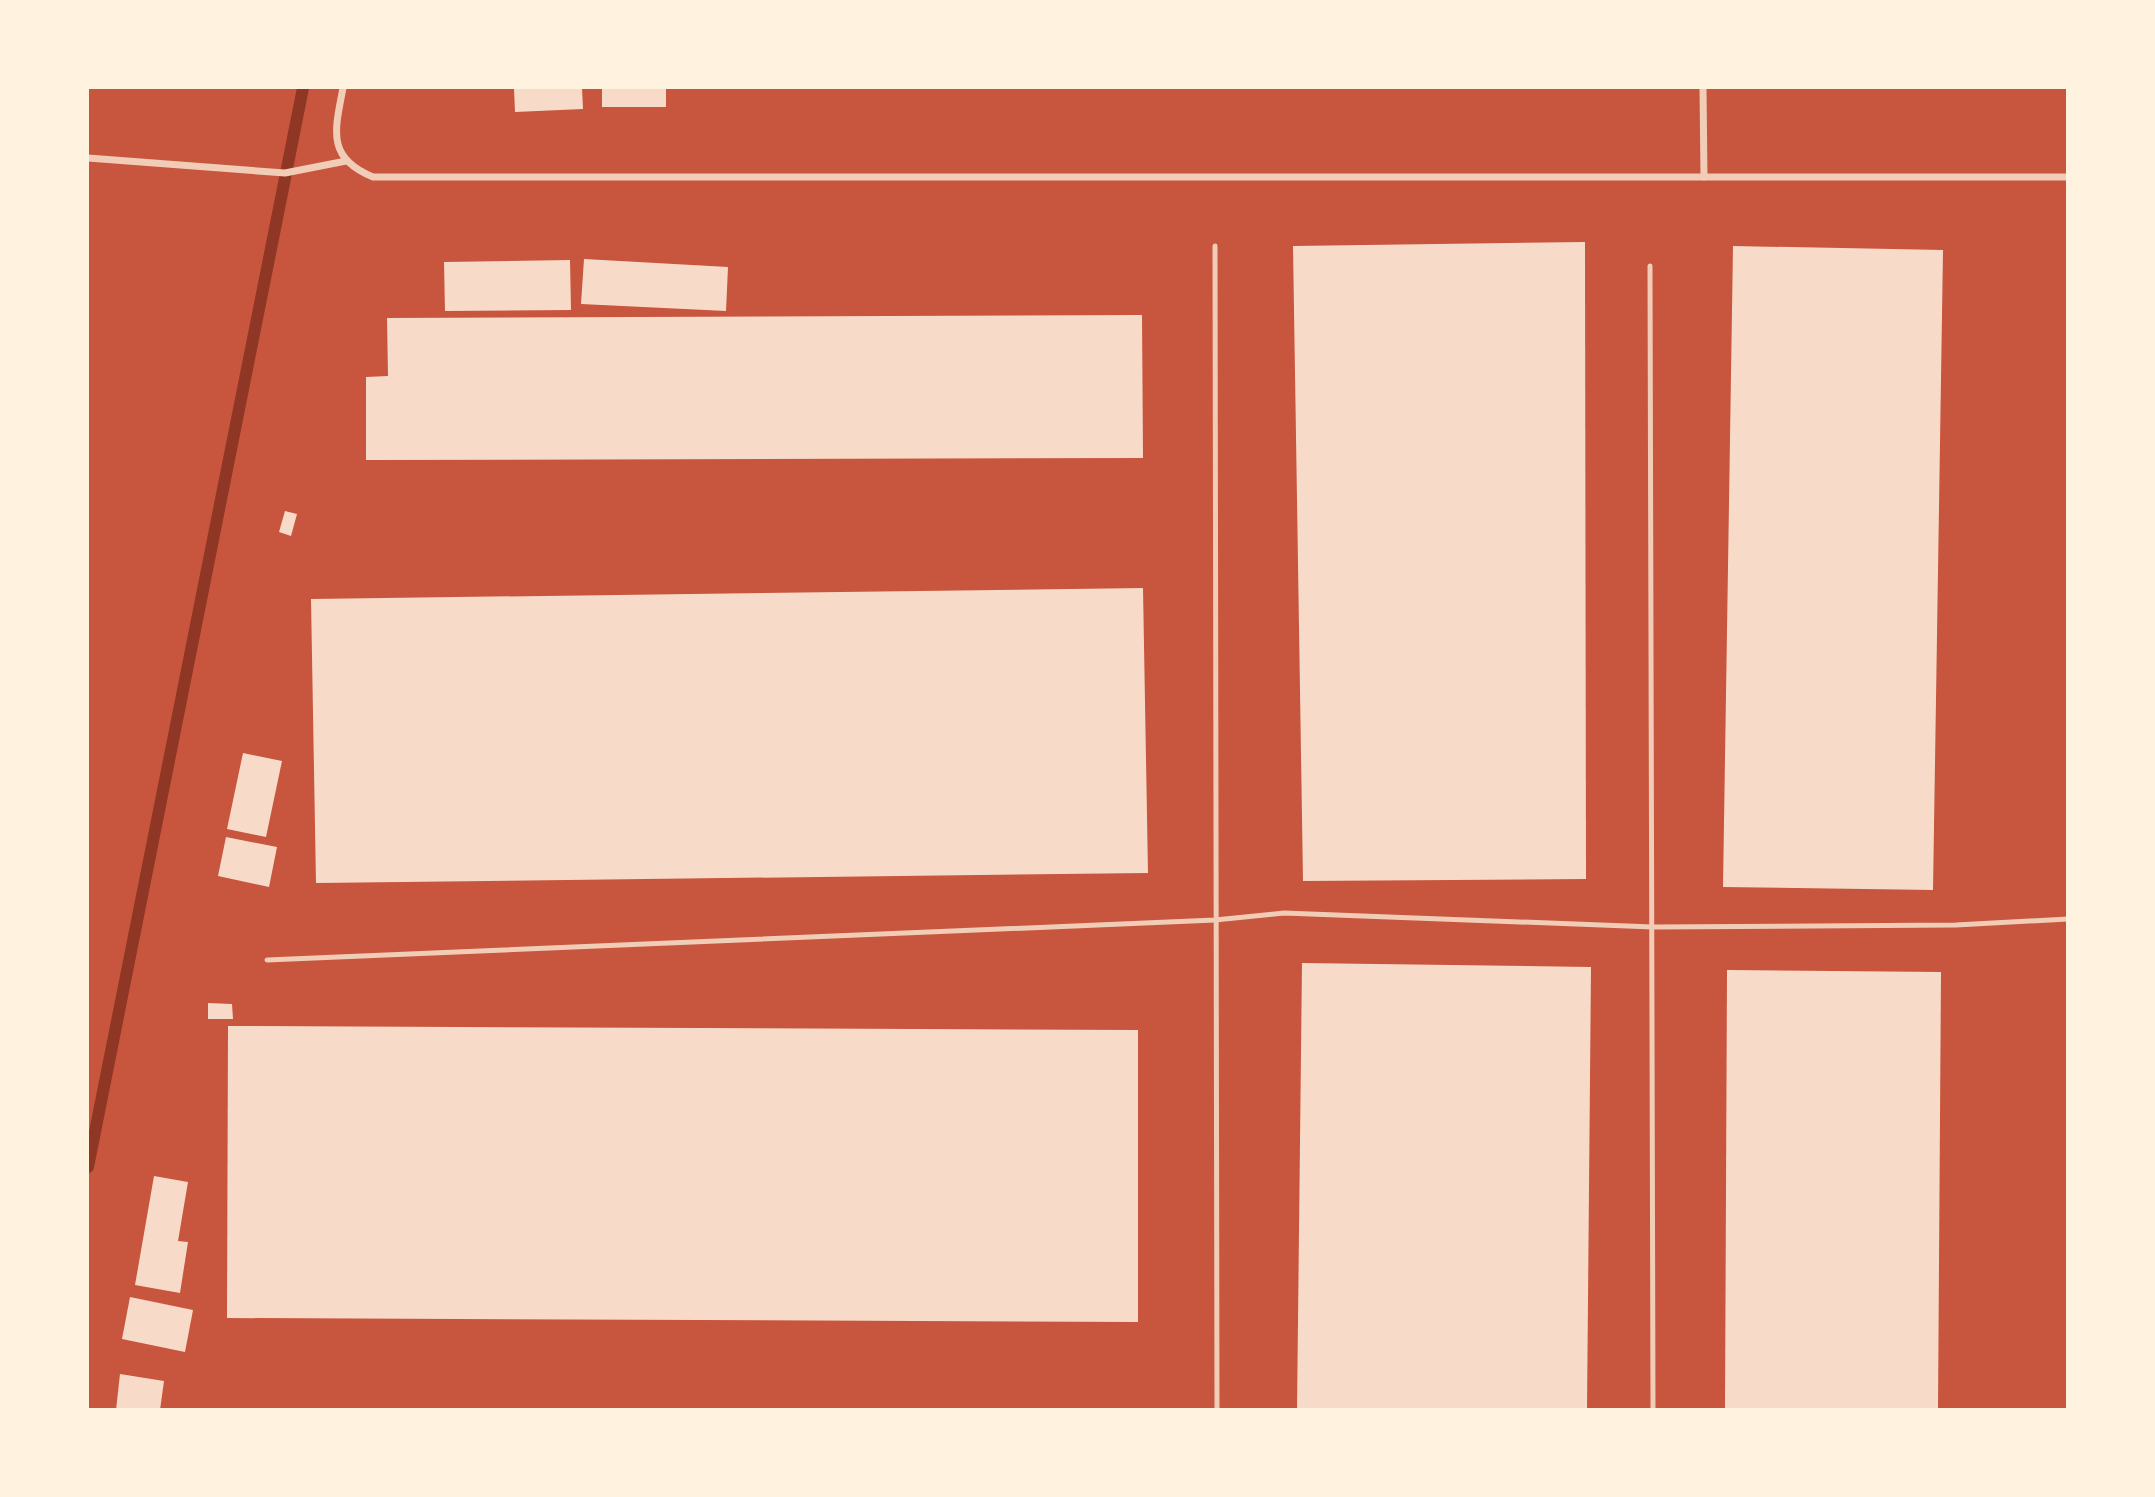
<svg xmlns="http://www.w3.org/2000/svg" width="2155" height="1497" viewBox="0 0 2155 1497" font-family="'PT Serif',serif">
<rect width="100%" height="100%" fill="#c8553d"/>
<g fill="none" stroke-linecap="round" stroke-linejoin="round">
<polyline stroke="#8f3625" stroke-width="12" points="88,1167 303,88"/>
</g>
<g fill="#f7dbc8">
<polygon points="514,88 582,88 583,109 515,112"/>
<rect x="602" y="88" width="64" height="19"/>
<polygon points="1585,242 1586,879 1303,881 1293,246"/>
<polygon points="1733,246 1943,250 1933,890 1723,887"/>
<polygon points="584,259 728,267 726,311 581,304"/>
<polygon points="570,260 571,310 445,311 444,262"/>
<polygon points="1142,315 1143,458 366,460 366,377 388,376 387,318"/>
<polygon points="285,511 297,514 291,536 279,532"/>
<polygon points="1143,588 1148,873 316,883 311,599"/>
<polygon points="243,753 282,761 266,837 227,829"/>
<polygon points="226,837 277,847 269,887 218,876"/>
<polygon points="1302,963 1591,967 1587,1410 1297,1410"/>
<polygon points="1727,970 1941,972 1938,1410 1725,1410"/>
<polygon points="208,1003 232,1004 233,1019 208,1019"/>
<polygon points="228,1026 1138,1030 1138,1322 227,1318"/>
<polygon points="154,1176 188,1182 178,1241 188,1242 180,1293 135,1285"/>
<polygon points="130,1297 193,1310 185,1352 122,1339"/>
<polygon points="120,1374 164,1381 160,1410 116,1410"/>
</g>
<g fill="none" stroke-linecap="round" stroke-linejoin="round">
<g stroke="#f1ccb7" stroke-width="5">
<polyline points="1215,246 1217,1410"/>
<polyline points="1650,266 1653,1410"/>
<polyline points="267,960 1215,920 1284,913 1653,927 1956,925 2068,919"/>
</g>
<g stroke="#f1ccb7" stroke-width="7">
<path d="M343 88C335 130 326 158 373 177H2068"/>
<polyline points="1703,88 1704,177"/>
<polyline points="88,158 285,173 346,161"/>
</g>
</g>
<rect width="2155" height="1497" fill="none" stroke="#fff3e0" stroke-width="178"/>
</svg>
